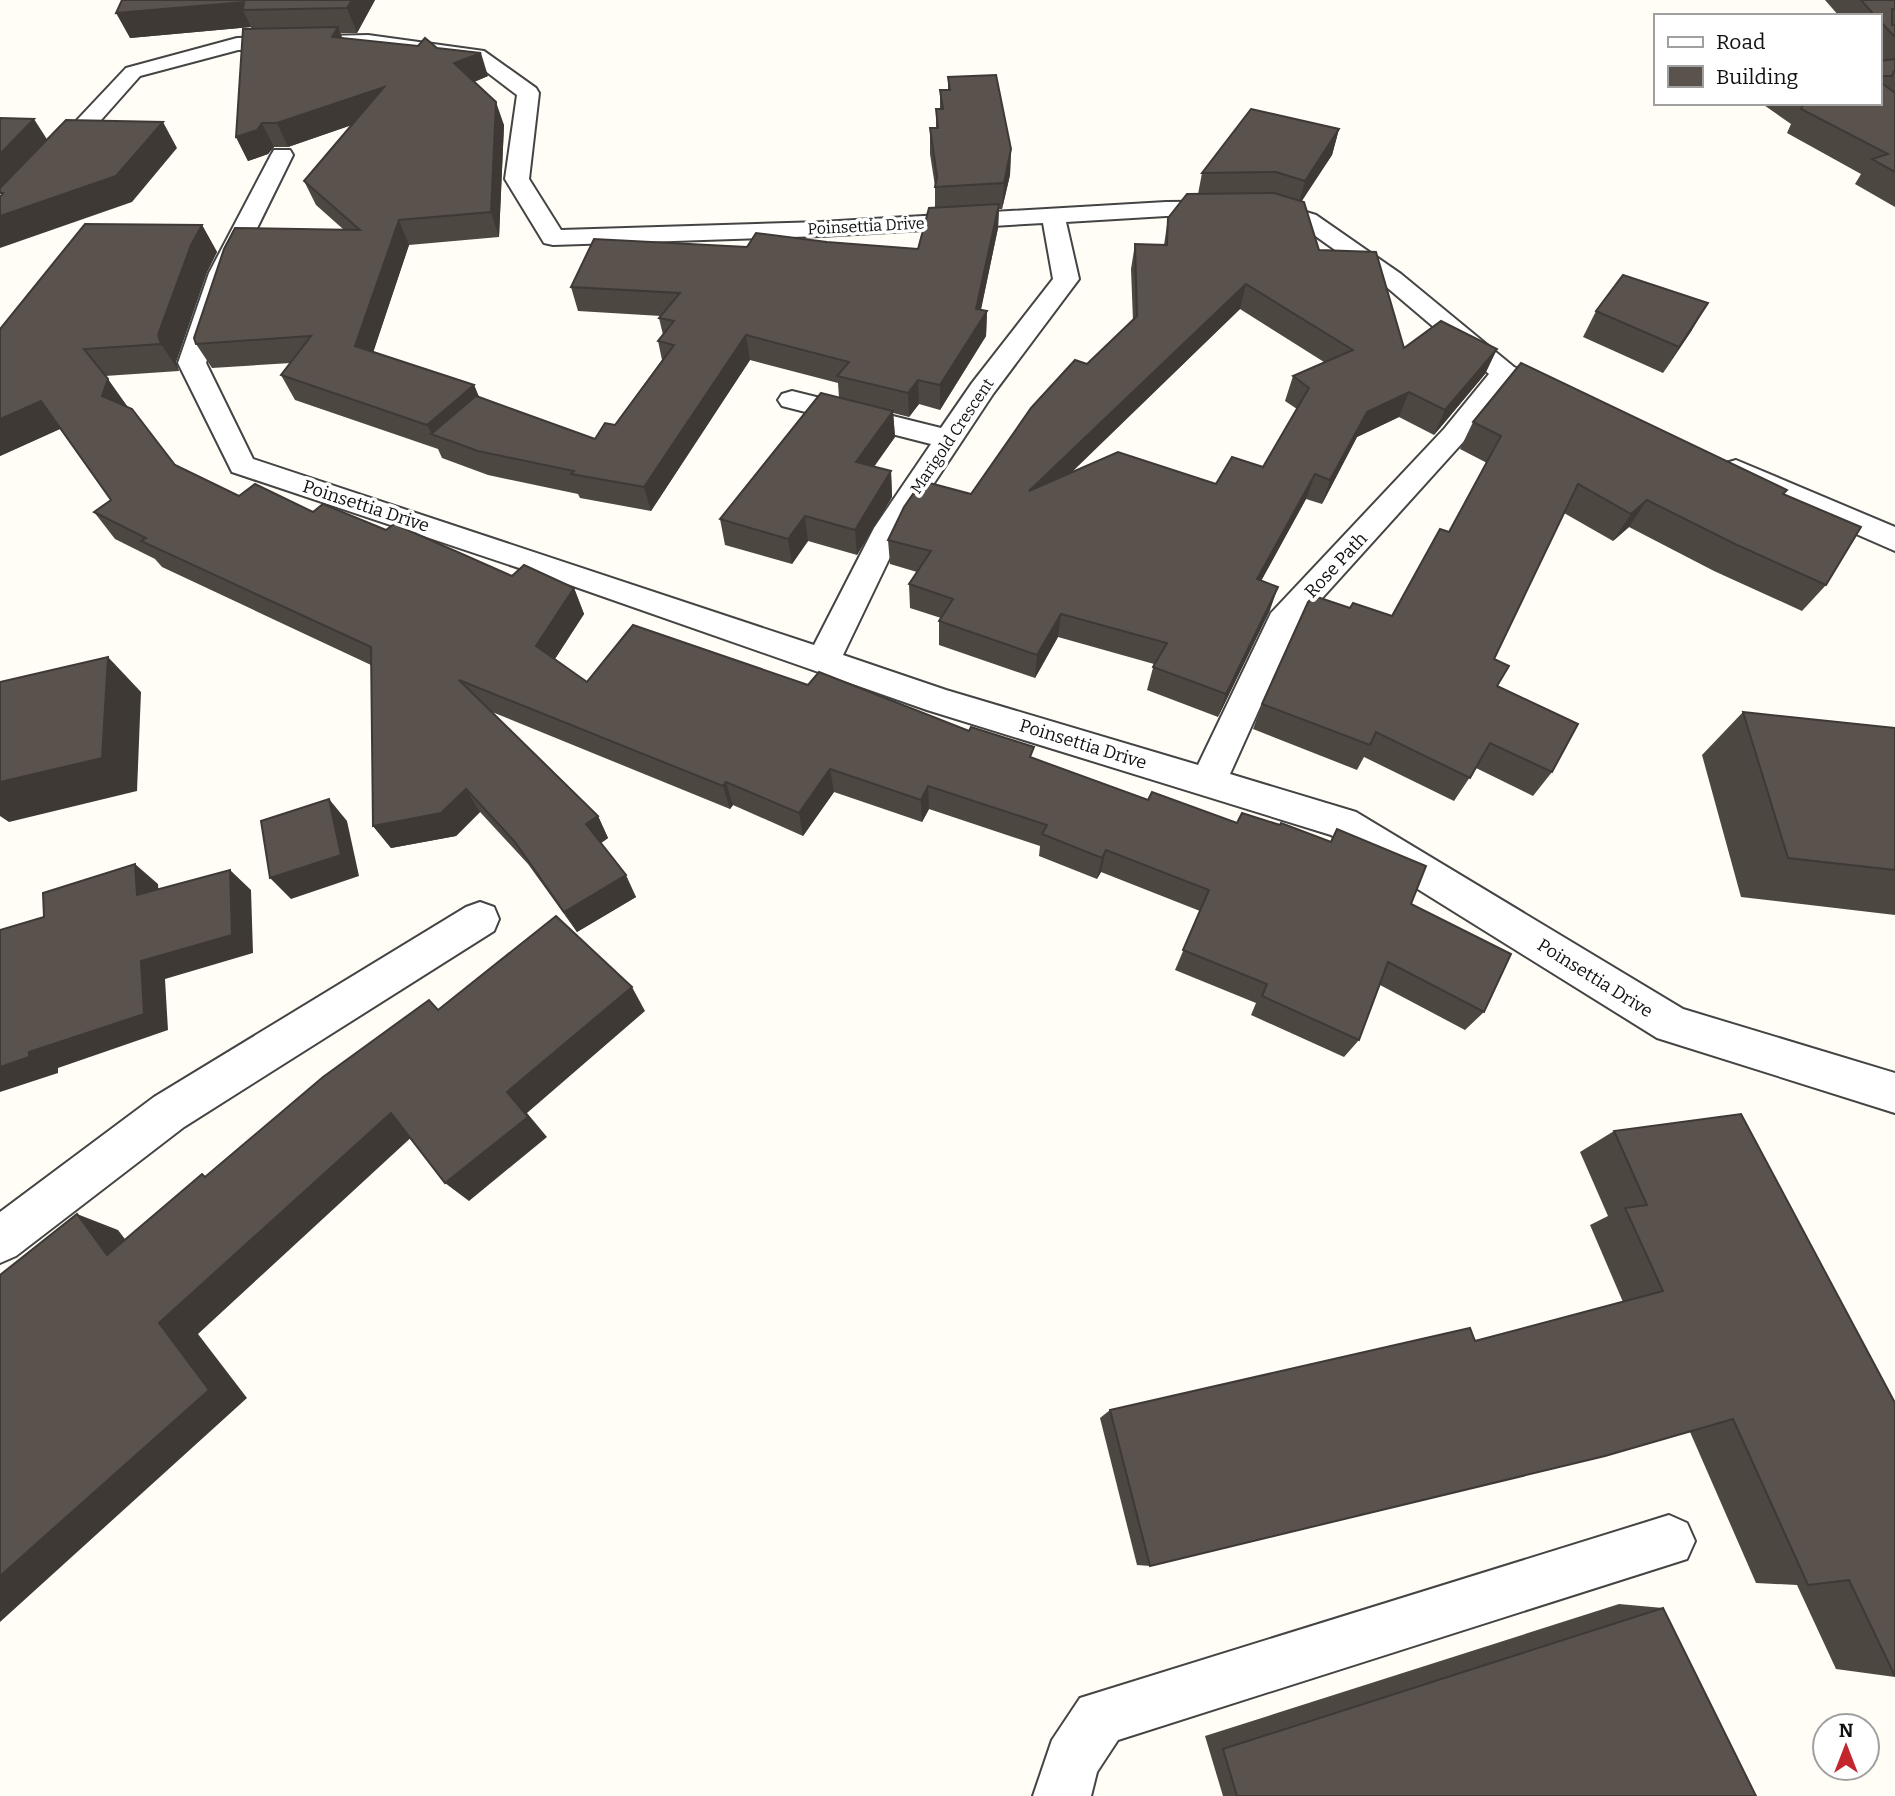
<svg xmlns="http://www.w3.org/2000/svg" width="1895" height="1796" viewBox="0 0 1895 1796" font-family="Bitter,serif">
<rect width="100%" height="100%" fill="#fffdf5"/>
<g fill="none" stroke-linecap="round" stroke-linejoin="round">
<defs>
<g id="minor">
<path d="M368 35 484 51 536 88 539 93 529 179 561 230 821 222 1166 202 1270 201 1316 215 1401 274 1514 367 1568 389 1572 395 1568 401 1558 404 1548 401 1509 385 1464 441 1296 627 1230 774 1356 812 1683 1009 1895 1073V1113L1657 1038 1331 835 927 710 573 586 232 472 178 363 209 273 271 155 274 150H290L293 155 235 273 206 363 253 459 814 645 874 528 931 444 782 406 778 400 782 394 792 391 941 428 972 383 1053 279 1043 223 821 236 553 245 544 243 505 179 517 95 471 60 368 47 238 50 140 76 32 198 8 220 0 222V202L126 68 237 38ZM1268 215 1300 225 1383 284 1489 374 1444 429 1271 613 1198 765 946 690 843 655 903 530 993 394 1079 279 1066 222 1166 216Z"/>
<polygon points="1736,460 1895,527 1895,551 1726,477 1721,470 1726,463"/>
<polygon points="480,902 494,907 499,919 494,931 184,1127 16,1256 0,1263 0,1212 154,1097 466,907"/>
<polygon points="1669,1515 1687,1523 1695,1541 1687,1559 1118,1740 1097,1772 1091,1796 1033,1796 1052,1740 1080,1698"/>
</g>
</defs>
<use href="#minor" stroke="#444" stroke-width="4"/>
<use href="#minor" fill="#fff" fill-rule="evenodd"/>
</g>
<g fill="#4d4742" fill-rule="evenodd">
<polygon points="122,0 375,0 357,33 340,33 342,38 437,48 488,76 474,82 504,125 499,237 409,245 373,352 474,385 479,397 595,439 615,425 662,360 658,341 663,335 659,318 661,316 578,311 571,287 747,247 827,242 918,249 935,208 935,186 930,154 930,128 936,128 936,109 940,109 940,90 948,90 948,77 1011,149 1010,175 1002,209 999,209 998,228 981,310 987,311 986,336 940,410 919,404 909,417 893,413 895,437 874,467 891,471 892,497 857,555 808,541 792,564 725,545 720,519 839,398 838,383 750,360 651,511 580,498 578,494 488,475 442,458 438,449 295,400 281,375 291,363 212,368 196,344 343,229 316,205 304,181 351,125 288,147 274,147 268,154 248,161 236,137 251,27 130,38"/>
<polygon points="1825,0 1895,0 1895,207 1855,184 1861,174 1787,133 1791,124 1761,103 1879,103 1879,16 1839,16"/>
<path d="M1339 129 1332 155 1301 201 1319 250 1404 348 1497 349 1485 374 1434 435 1399 417 1357 437 1322 504 1306 499 1261 581 1270 610 1218 717 1147 690 1154 664 1058 637 1035 678 939 645V621L941 618 910 608 909 584 917 572 890 564 888 540 971 494 1087 364 1133 321 1131 269 1135 244 1164 245 1168 218 1198 194 1202 173ZM1240 309 1324 362 1293 376 1285 401 1297 409 1263 467 1216 484 1072 472Z"/>
<polygon points="202,225 217,252 207,272 176,362 179,371 105,376 127,406 127,407 175,465 239,496 313,512 386,530 512,576 574,588 584,614 555,659 587,682 808,685 1033,758 1148,800 1237,823 1330,842 1337,829 1411,904 1484,1012 1465,1030 1380,985 1359,1040 1344,1057 1251,1015 1256,1003 1175,970 1200,911 1101,872 1097,879 1039,856 1040,846 929,809 922,822 834,792 803,836 733,805 730,809 492,712 598,816 608,838 601,843 636,897 577,932 528,864 480,812 456,836 391,848 373,826 371,665 162,567 155,559 115,539 94,512 111,500 60,429 0,456 0,329"/>
<polygon points="1596,311 1692,330 1663,373 1583,337"/>
<polygon points="1473,422 1783,494 1826,585 1802,611 1714,571 1629,527 1613,541 1564,513 1494,659 1497,686 1552,772 1533,796 1476,768 1454,801 1364,757 1357,770 1253,729 1262,704 1350,608 1392,616 1449,532 1487,463 1460,449"/>
<polygon points="1743,712 1895,728 1895,915 1741,897 1702,755"/>
<polygon points="1614,1131 1895,1403 1895,1677 1836,1669 1797,1585 1756,1583 1690,1432 1150,1566 1137,1565 1100,1418 1110,1410 1475,1341 1623,1302 1590,1225 1608,1216 1580,1152"/>
<polygon points="1619,1604 1663,1608 1756,1796 1223,1796 1205,1736"/>
</g>
<g fill="#3f3936">
<polygon points="352,0 375,0 357,33 347,8"/>
<polygon points="244,2 243,10 251,27 130,38 116,13"/>
<polygon points="338,27 347,50 332,37"/>
<polygon points="481,53 488,76 462,87 454,63"/>
<polygon points="384,87 393,111 288,147 277,123"/>
<polygon points="496,102 504,125 499,237 491,212"/>
<polygon points="34,119 50,144 0,193 0,154"/>
<polygon points="163,122 177,148 132,202 0,248 0,216"/>
<polygon points="262,123 274,147 268,154 248,161 236,137"/>
<polygon points="1339,129 1332,155 1298,207 1305,181"/>
<polygon points="1011,149 1010,175 1002,209 1004,183"/>
<polygon points="999,204 998,228 977,327 987,311 986,336 940,410 940,385 976,309"/>
<polygon points="399,220 409,245 367,371 355,346"/>
<polygon points="202,225 217,252 207,272 176,362 179,371 161,344 158,335 191,245"/>
<polygon points="1246,284 1240,309 1027,515 1029,491"/>
<polygon points="1708,303 1692,330 1663,373 1679,347"/>
<polygon points="746,335 750,360 651,511 644,487"/>
<polygon points="1497,349 1485,374 1434,435 1445,410"/>
<polygon points="108,379 127,406 122,423 102,396"/>
<polygon points="918,380 919,404 909,417 908,393"/>
<polygon points="474,385 484,409 432,435 427,425"/>
<polygon points="1409,392 1399,417 1357,437 1322,504 1330,480 1367,412"/>
<polygon points="41,401 62,428 0,456 0,419"/>
<polygon points="893,411 895,437 858,488 856,462"/>
<polygon points="891,471 892,497 857,555 855,530"/>
<polygon points="1315,474 1306,499 1249,603 1257,579"/>
<polygon points="1647,500 1629,527 1613,541 1631,514"/>
<polygon points="805,516 808,541 792,564 788,539"/>
<polygon points="1278,587 1270,610 1218,717 1226,694"/>
<polygon points="574,588 584,614 547,671 536,646"/>
<polygon points="1061,614 1058,637 1035,678 1037,655"/>
<polygon points="108,657 141,692 137,791 9,822 0,816 0,782"/>
<polygon points="830,769 834,792 803,836 799,813"/>
<polygon points="726,782 733,805 730,809 723,786"/>
<polygon points="928,786 929,809 922,822 921,800"/>
<polygon points="466,789 480,812 456,836 391,848 373,826"/>
<polygon points="329,799 347,821 359,876 291,899 270,878"/>
<polygon points="598,816 608,838 597,846 586,824"/>
<polygon points="1106,850 1101,872 1097,879 1102,858"/>
<polygon points="135,864 158,884 160,914 137,895"/>
<polygon points="230,870 251,890 253,953 165,979 168,1030 58,1068 58,1073 0,1092 0,1067 29,1052 141,961"/>
<polygon points="626,875 636,897 577,932 564,912"/>
<polygon points="632,987 645,1011 527,1113 547,1137 469,1201 445,1183 507,1092"/>
<polygon points="391,1113 416,1133 198,1334 247,1398 0,1622 0,1576 159,1323"/>
<polygon points="77,1214 118,1230 148,1269 107,1255"/>
</g>
<g fill="#5a524d" stroke="#3f3936" stroke-width="2" fill-rule="evenodd">
<polygon points="122,0 352,0 347,8 243,10 244,2 116,13"/>
<polygon points="1861,0 1895,0 1895,9 1892,9 1892,25 1895,25 1895,37 1879,20 1879,16 1875,16"/>
<polygon points="338,27 332,37 418,46 425,38 437,48 481,53 454,63 496,102 491,212 399,220 355,346 474,385 427,425 281,375 311,336 196,344 194,338 224,249 235,228 360,230 304,181 384,87 277,123 262,123 257,130 236,137 243,29"/>
<polygon points="1895,59 1895,71 1894,71 1892,76 1879,76 1879,61"/>
<polygon points="996,75 1011,149 1004,183 935,187 937,177 930,128 938,128 936,109 943,109 940,90 950,90 948,77"/>
<polygon points="1879,81 1895,93 1895,172 1872,159 1888,154 1801,109 1804,103 1879,103"/>
<polygon points="1251,109 1339,129 1305,181 1276,172 1202,173"/>
<polygon points="0,118 34,119 0,154"/>
<polygon points="66,120 163,122 116,176 0,216 0,197 3,193 0,193 0,188"/>
<path d="M1274 193 1304 202 1319 250 1376 252 1404 348 1441 321 1497 349 1445 410 1409 392 1367 412 1330 480 1315 474 1257 579 1278 587 1226 694 1153 667 1167 643 1061 614 1037 655 939 621 953 599 909 584 931 551 888 540 904 507 922 481 971 494 1031 408 1075 360 1087 364 1137 316 1135 244 1167 245 1168 218 1187 194ZM1246 284 1353 350 1293 376 1309 388 1263 467 1232 457 1216 484 1118 452 1029 491Z"/>
<polygon points="999,204 976,309 987,311 940,385 918,380 908,393 837,376 849,362 746,335 644,487 571,474 574,471 478,451 431,434 476,396 595,439 605,423 615,425 674,345 658,341 674,321 659,318 680,293 571,287 594,239 747,247 756,233 827,242 918,249 929,208"/>
<polygon points="85,224 202,225 191,245 158,335 161,344 84,349 108,379 102,396 132,409 175,465 239,496 255,484 313,512 323,504 386,530 394,524 512,576 524,565 574,588 536,646 587,682 633,625 808,685 819,672 969,731 971,727 1034,747 1030,757 1148,800 1152,792 1237,823 1242,813 1280,825 1281,823 1331,842 1337,829 1426,866 1411,904 1511,954 1484,1012 1388,962 1359,1040 1262,996 1267,984 1183,950 1209,890 1106,850 1102,858 1042,834 1047,825 928,786 921,800 830,769 799,813 726,782 723,786 459,680 598,816 586,824 626,875 564,912 515,842 466,789 441,813 373,826 371,647 141,541 146,538 94,512 111,500 41,401 0,419 0,329"/>
<polygon points="1623,275 1708,303 1679,347 1596,311"/>
<polygon points="1521,363 1787,490 1783,494 1861,527 1826,585 1735,544 1647,500 1631,514 1578,484 1494,659 1509,666 1497,686 1578,724 1552,772 1490,743 1470,778 1376,732 1370,745 1262,704 1308,602 1314,596 1350,608 1353,603 1392,616 1440,529 1449,532 1501,436 1473,422"/>
<polygon points="821,393 893,411 856,462 891,471 855,530 805,516 788,539 720,519"/>
<polygon points="108,657 102,758 0,782 0,682"/>
<polygon points="1743,712 1895,728 1895,870 1788,858"/>
<polygon points="329,799 341,855 270,878 261,821"/>
<polygon points="135,864 137,895 230,870 232,935 141,961 144,1014 29,1052 29,1057 0,1067 0,930 44,917 43,893"/>
<polygon points="556,916 632,987 507,1092 528,1117 445,1183 391,1113 159,1323 209,1390 0,1576 0,1275 77,1214 107,1255 202,1174 205,1177 323,1077 429,1000 438,1010"/>
<polygon points="1741,1114 1895,1403 1895,1676 1849,1580 1808,1585 1733,1419 1605,1456 1150,1566 1110,1410 1470,1328 1475,1341 1663,1291 1625,1208 1647,1205 1614,1131"/>
<polygon points="1663,1608 1756,1796 1237,1796 1223,1749"/>
</g>
<g text-anchor="middle" dominant-baseline="central" stroke-width="7" stroke-linejoin="round" paint-order="stroke">
<g font-size="16" fill="#111" stroke="#fff">
<text transform="translate(866 226) rotate(-3)">Poinsettia Drive</text>
<text transform="translate(952 436) rotate(-56)">Marigold Crescent</text>
</g>
<g font-size="18" fill="#111" stroke="#fff">
<text transform="translate(366 506) rotate(18)">Poinsettia Drive</text>
<text transform="translate(1336 565) rotate(-47)">Rose Path</text>
<text transform="translate(1083 744) rotate(17)">Poinsettia Drive</text>
<text transform="translate(1595 978) rotate(32)">Poinsettia Drive</text>
</g>
</g>
<rect x="1654" y="14" width="228" height="91" fill="#ffffff" stroke="#a0a0a0" stroke-width="2"/>
<rect x="1668" y="37" width="35" height="10" fill="#ffffff" stroke="#a0a0a0" stroke-width="2"/>
<text x="1716" y="49" font-size="21" fill="#111111">Road</text>
<rect x="1668" y="66" width="35" height="21" fill="#5a524d" stroke="#a0a0a0" stroke-width="2"/>
<text x="1716" y="84" font-size="21" fill="#111111">Building</text>
<g transform="translate(1846 1747)"><circle r="33" fill="#ffffff" stroke="#a0a0a0" stroke-width="2"/>
<path d="M0-5L12 26L0 18L-12 26Z" fill="#c4262e"/>
<text y="-10" font-size="19" font-weight="bold" text-anchor="middle" fill="#111111">N</text>
</g>
</svg>
